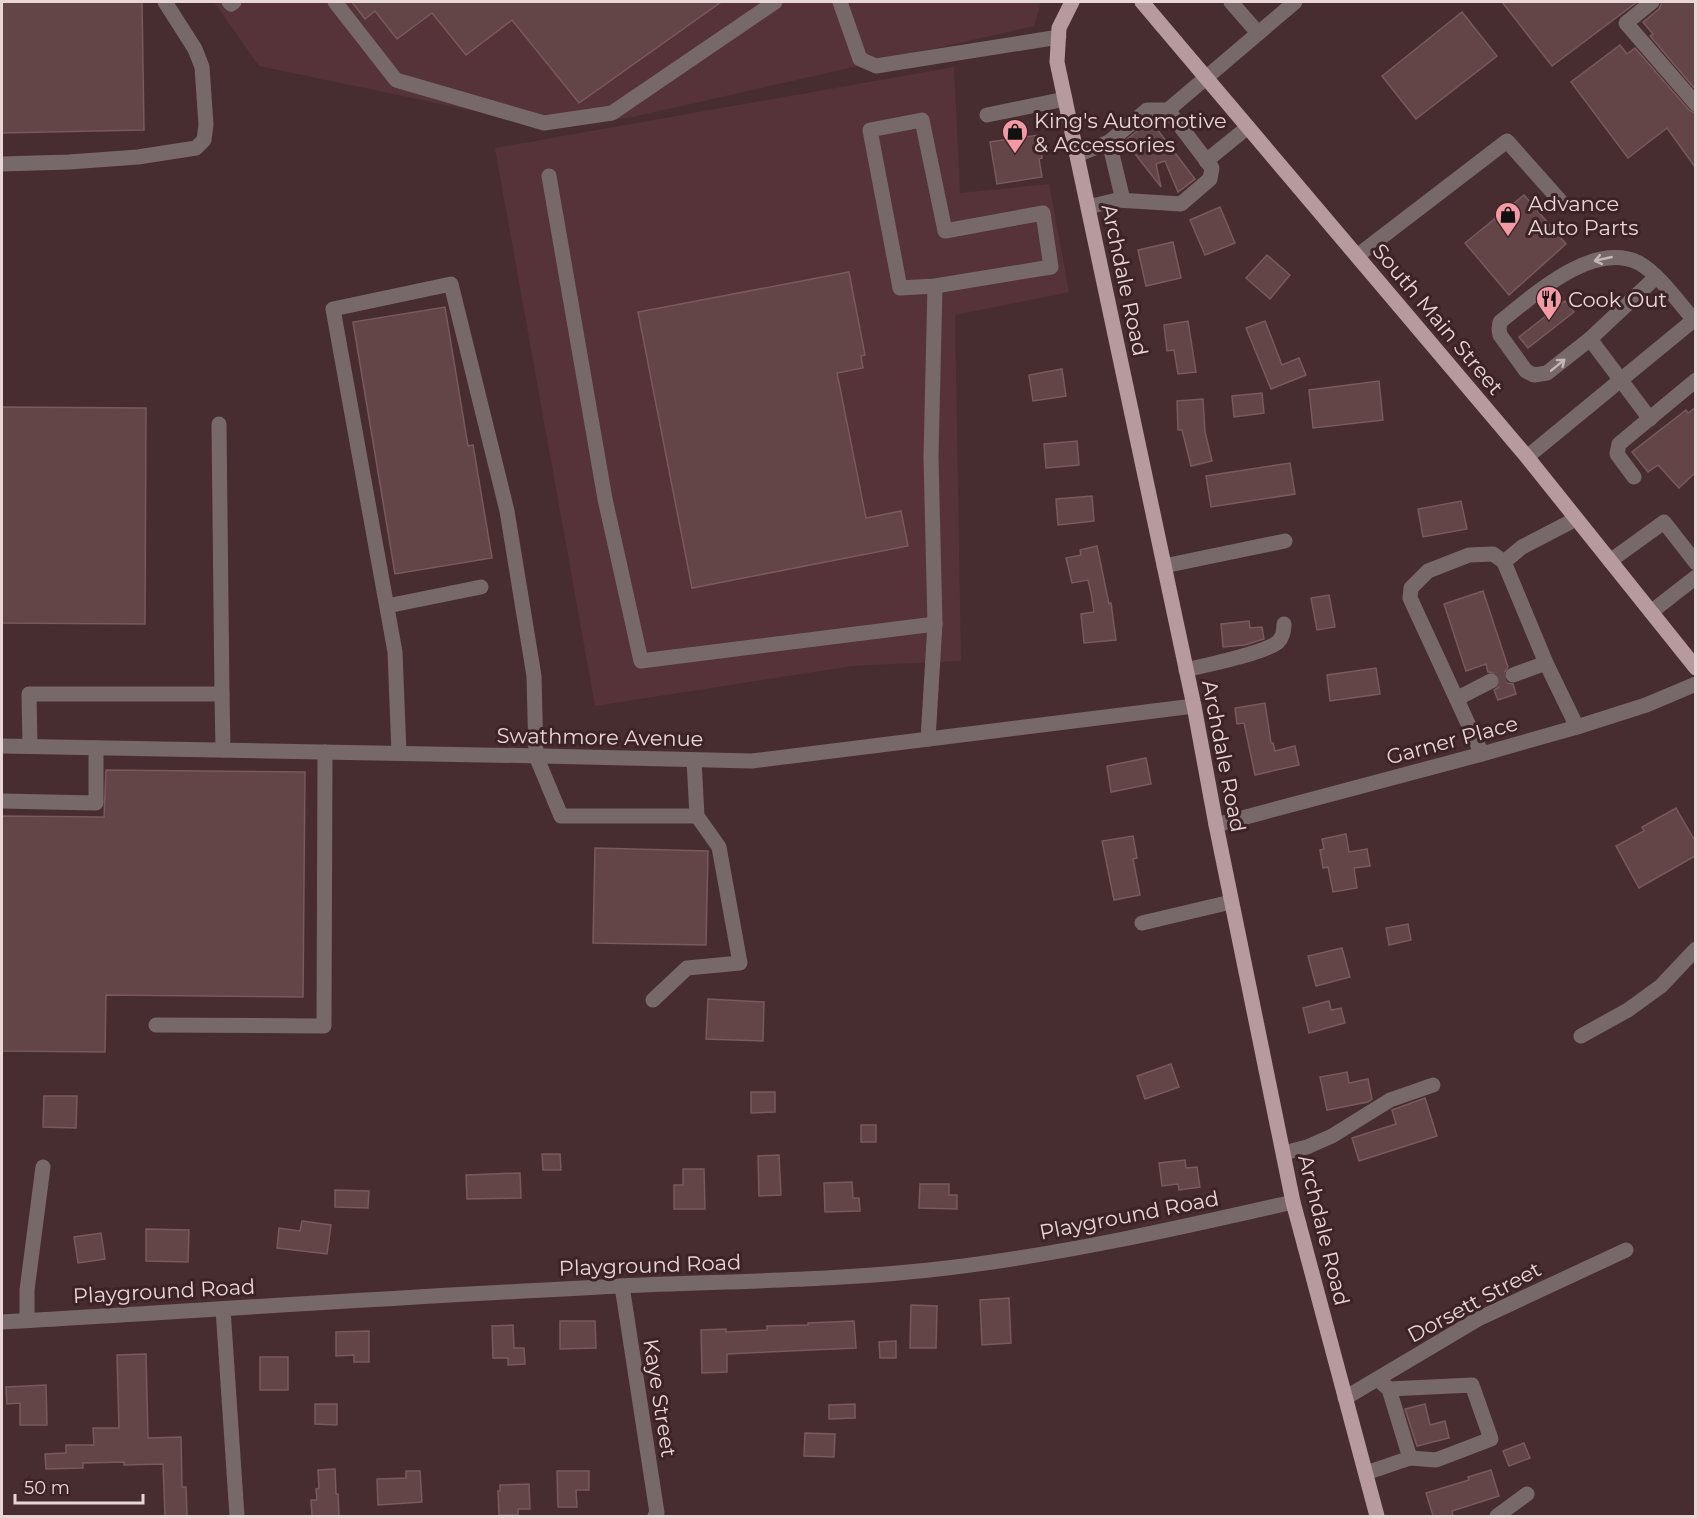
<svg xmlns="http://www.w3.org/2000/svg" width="1697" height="1518" viewBox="0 0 1697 1518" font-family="Montserrat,sans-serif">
<rect width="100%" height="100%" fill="#482d30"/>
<g fill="#563338">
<polygon points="214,2 1041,2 1034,26 633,117 557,128 259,66"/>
<polygon points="954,67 960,193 1049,184 1069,292 955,315 961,661 852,666 595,706 495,148"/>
</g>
<g fill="#634548" stroke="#78595c" stroke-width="1.5">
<polygon points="2,2 142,2 144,130 2,133"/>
<polygon points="352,2 721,2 579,103 512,20 466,55 432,13 397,39 375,11 365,19"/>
<polygon points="1502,2 1637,2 1552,66"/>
<polygon points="1662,2 1695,2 1695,89 1650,36 1653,34 1643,22 1659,9"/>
<polygon points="1462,12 1497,56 1416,119 1382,76"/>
<polygon points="1620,45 1627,54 1635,48 1689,110 1695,113 1695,167 1667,128 1628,158 1571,82"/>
<polygon points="1150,120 1195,179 1178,192 1165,161 1156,164 1161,187 1125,141"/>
<polygon points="1039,135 1042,158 1039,159 1042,177 997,184 990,142"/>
<polygon points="1524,195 1566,244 1509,295 1465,243"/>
<polygon points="1220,207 1235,243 1205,255 1190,220"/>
<polygon points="1173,242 1181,278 1146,286 1138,250"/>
<polygon points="1267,255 1290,275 1270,299 1246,278"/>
<polygon points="849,272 865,355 861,356 863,368 837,373 866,518 901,511 908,546 692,588 638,312"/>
<polygon points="1565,301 1574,312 1528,348 1519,337"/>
<polygon points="445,307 468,446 473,445 492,558 395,574 353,322"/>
<polygon points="1188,321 1196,372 1178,374 1174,350 1167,351 1164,325"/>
<polygon points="1265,321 1282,365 1299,358 1306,375 1271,389 1246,328"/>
<polygon points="1062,369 1066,396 1033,401 1029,375"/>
<polygon points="1379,381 1383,420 1313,428 1309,390"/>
<polygon points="1262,393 1264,413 1234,417 1232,396"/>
<polygon points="1203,399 1205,432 1212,461 1191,466 1182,430 1178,430 1177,401"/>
<polygon points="2,407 146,408 145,624 2,623"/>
<polygon points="1695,408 1695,473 1679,488 1658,465 1648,472 1632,452 1686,410 1688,413"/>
<polygon points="1077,441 1079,465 1046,468 1044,444"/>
<polygon points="1290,463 1295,494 1211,507 1206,476"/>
<polygon points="1092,496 1094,521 1058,525 1056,499"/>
<polygon points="1461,501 1467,529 1423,537 1418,509"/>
<polygon points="1097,546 1109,604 1111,603 1116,640 1084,643 1081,614 1094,612 1091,593 1088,580 1072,583 1066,558 1081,555 1080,550"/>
<polygon points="1483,591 1508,667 1504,673 1504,678 1507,683 1513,684 1516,694 1498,700 1494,690 1499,687 1501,681 1497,673 1488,672 1486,664 1466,671 1444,604"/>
<polygon points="1329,595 1335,627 1317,630 1311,598"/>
<polygon points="1249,621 1250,628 1262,627 1264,639 1245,645 1223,647 1221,624"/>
<polygon points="1376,668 1380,694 1330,701 1327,675"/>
<polygon points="1265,703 1271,743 1273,743 1275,751 1295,746 1299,765 1255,775 1244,723 1237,724 1235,708"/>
<polygon points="1146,758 1151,784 1111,792 1107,766"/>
<polygon points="106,770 305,772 303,997 106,995 105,1052 2,1051 2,816 104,817"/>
<polygon points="1676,808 1695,841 1695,856 1639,888 1616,846 1644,831 1642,827"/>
<polygon points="1346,834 1349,852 1367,849 1370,866 1354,868 1357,888 1333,892 1328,867 1323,868 1320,850 1324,849 1322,839"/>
<polygon points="1133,836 1137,858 1133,859 1140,895 1114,900 1102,841"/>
<polygon points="595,848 708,851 706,945 593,943"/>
<polygon points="1408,924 1411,940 1389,945 1386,928"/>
<polygon points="1342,948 1350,977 1316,986 1308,956"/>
<polygon points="708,999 764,1002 763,1041 706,1039"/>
<polygon points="1329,1001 1331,1010 1341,1008 1345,1023 1309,1033 1303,1008"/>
<polygon points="1171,1064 1179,1087 1145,1099 1137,1076"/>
<polygon points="1347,1072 1349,1083 1368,1079 1372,1099 1368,1102 1327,1110 1320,1077"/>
<polygon points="751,1092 775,1092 775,1112 751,1113"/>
<polygon points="44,1096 77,1096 76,1128 43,1127"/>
<polygon points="1425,1098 1437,1136 1359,1161 1352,1138 1396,1124 1392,1110"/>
<rect x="861" y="1125" width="15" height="17"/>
<polygon points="542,1154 560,1154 561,1170 543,1170"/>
<polygon points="779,1155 781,1195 759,1196 758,1156"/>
<polygon points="1185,1160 1186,1168 1197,1167 1200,1187 1179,1190 1178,1184 1162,1186 1159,1163"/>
<polygon points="683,1169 704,1169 705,1209 674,1209 674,1185 683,1185"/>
<polygon points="520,1173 521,1198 467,1199 466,1175"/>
<polygon points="852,1182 853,1198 859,1198 860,1211 825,1212 824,1183"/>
<polygon points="920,1184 949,1184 949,1195 957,1195 957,1209 919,1208"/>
<polygon points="335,1190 369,1191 368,1208 335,1207"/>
<polygon points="302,1221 331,1225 327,1254 277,1248 279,1228 300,1231"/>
<polygon points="146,1229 189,1230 188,1262 146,1261"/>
<polygon points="101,1233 105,1259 78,1263 74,1237"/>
<polygon points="1009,1298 1011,1343 982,1345 980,1300"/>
<polygon points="911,1305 937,1306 936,1348 910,1348"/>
<polygon points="560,1321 595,1321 596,1348 560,1349"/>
<polygon points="854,1321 856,1348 727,1354 727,1372 702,1373 701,1330 726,1329 726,1332 767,1330 767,1326 808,1325 808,1323"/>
<polygon points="513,1325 514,1348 524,1348 525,1364 508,1365 508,1358 493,1358 492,1326"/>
<polygon points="369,1331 369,1362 354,1362 354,1355 336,1356 336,1332"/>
<polygon points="896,1341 896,1358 880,1358 879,1342"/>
<polygon points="146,1354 148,1438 181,1437 182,1487 186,1487 187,1516 165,1516 163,1464 124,1465 124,1462 83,1463 83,1468 46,1469 45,1454 66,1453 66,1445 94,1445 93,1428 119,1428 117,1355"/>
<rect x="260" y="1357" width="28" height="33"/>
<polygon points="46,1385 47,1425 20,1425 20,1403 7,1404 6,1387"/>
<polygon points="315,1404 337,1404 337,1425 315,1424"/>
<polygon points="855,1404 855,1418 829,1419 829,1405"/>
<polygon points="1425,1404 1430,1425 1445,1421 1449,1438 1417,1446 1405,1409"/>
<polygon points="805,1433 835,1434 834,1457 804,1456"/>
<polygon points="1524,1443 1530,1458 1509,1466 1503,1451"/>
<polygon points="335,1469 336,1494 338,1494 339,1516 312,1516 311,1500 317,1500 316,1489 319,1488 318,1470"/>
<polygon points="1491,1470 1499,1496 1452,1511 1453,1516 1433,1516 1426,1493 1469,1480 1468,1477"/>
<polygon points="406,1471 420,1471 422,1502 378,1505 377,1479 406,1478"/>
<polygon points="557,1471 589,1471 589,1490 576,1490 577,1507 558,1507"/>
<polygon points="529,1484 530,1509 518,1509 518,1515 499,1515 498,1491 500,1491 500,1485"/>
</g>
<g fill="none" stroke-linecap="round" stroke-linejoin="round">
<polyline stroke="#604649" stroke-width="15" stroke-dasharray="15 8" stroke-linecap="butt" points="1491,681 1513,675"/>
<g stroke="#77696a" stroke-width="15">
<polyline points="229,2 231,4 234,2"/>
<polyline points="335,2 396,80 544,123 612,113 775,2"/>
<polyline points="840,2 860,59 876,66 1059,37"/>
<polyline points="1231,2 1258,33"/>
<polyline points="1652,2 1626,23 1696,104"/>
<polyline points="1168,110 1295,2"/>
<polyline points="987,115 1065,99"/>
<polyline points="1109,142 1123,200"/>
<polyline points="1077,155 1109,142 1147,110 1168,110 1212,168 1210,179 1181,204 1117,200 1088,207"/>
<polyline points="1206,161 1248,127"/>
<polyline points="2,164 69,162 138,157 196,148 204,140 206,125 202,67 195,49 165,2"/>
<polyline points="549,176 605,499 641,661 935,624"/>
<polyline points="1357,256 1507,141 1563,204"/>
<path d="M1656 277 1590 339 1547 373 1534 375 1526 371 1500 335 1499 329 1500 322C1534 295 1593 240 1639 263 1659 274 1678 302 1694 320"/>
<polyline points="1590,339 1650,419"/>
<polyline points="219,424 222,694"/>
<polyline points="1527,457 1696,318"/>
<polyline points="1634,477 1617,454 1619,444 1696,380"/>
<polyline points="1610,561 1664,522 1696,563"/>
<polyline points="1504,562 1522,547 1576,519"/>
<polyline points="1164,566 1285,541"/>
<polyline points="387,606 481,587"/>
<polyline points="1651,612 1696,577"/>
<path d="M1186 670C1206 665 1265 653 1278 642 1283 637 1284 631 1284 624"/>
<polyline points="1513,675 1546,663"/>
<polyline points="1458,698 1491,681"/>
<polyline points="928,739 935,624 931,457 935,286 1051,267 1043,213 945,231 922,120 870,130 900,288 935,286"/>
<polyline points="2,746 543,756 752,761 1194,706"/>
<polyline points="30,746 29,694 222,694 223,750"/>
<polyline points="399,753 395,652 333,309 451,284 507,511 534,676 536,756 561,816 697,816"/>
<polyline points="1482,754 1410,598 1411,588 1428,571 1469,555 1493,554 1504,562 1546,663 1577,727"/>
<polyline points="2,801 96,803 96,748"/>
<polyline points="1216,825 1482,754 1577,727 1646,705 1696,684"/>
<polyline points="1142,923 1231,902"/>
<polyline points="653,1000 687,968 740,963 719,847 697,816 694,760"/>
<polyline points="156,1025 324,1026 325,752"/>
<polyline points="1581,1036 1628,1010 1661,986 1696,949"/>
<polyline points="1284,1153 1307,1147 1332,1136 1390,1100 1433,1085"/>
<polyline points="622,1286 657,1513 655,1516"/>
<polyline points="223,1309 237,1516"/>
<polyline points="27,1320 27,1290 43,1167"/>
<path d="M2 1322C208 1310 414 1296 621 1286 730 1281 839 1281 947 1268 1064 1254 1179 1228 1293 1202"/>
<polyline points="1389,1389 1472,1385 1491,1439 1436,1460 1410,1458"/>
<polyline points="1345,1398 1478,1319 1626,1250"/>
<polyline points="1366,1473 1410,1458 1389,1389 1383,1384"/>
<polyline points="1497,1516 1527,1494"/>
</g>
<g stroke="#b79a9d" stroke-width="15">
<polyline points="1072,2 1059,28 1057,62 1194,706 1216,825 1293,1202 1377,1516"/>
<polyline points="1142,2 1527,457 1696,668"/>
</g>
</g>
<defs><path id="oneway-shaft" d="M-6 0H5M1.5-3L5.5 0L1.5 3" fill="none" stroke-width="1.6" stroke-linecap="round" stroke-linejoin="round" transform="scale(1.5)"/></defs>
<g stroke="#c6b5b6">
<use href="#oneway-shaft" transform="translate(1603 259) rotate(167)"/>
<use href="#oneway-shaft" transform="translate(1558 365) rotate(-39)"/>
</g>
<defs>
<symbol id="shop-pin" viewBox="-11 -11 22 30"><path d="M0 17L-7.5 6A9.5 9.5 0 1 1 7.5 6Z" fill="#f49aa5" stroke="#3d2326"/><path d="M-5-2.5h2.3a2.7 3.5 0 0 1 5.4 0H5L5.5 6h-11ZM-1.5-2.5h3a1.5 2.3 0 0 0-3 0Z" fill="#111"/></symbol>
<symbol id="restaurant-pin" viewBox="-11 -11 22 30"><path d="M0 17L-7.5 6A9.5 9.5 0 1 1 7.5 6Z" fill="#f49aa5" stroke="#3d2326"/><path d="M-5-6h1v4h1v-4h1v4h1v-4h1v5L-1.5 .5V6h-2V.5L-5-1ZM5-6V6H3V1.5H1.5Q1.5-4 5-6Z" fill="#111"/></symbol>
</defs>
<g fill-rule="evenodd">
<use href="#shop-pin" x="1000" y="117" width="30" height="40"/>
<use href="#shop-pin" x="1493" y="200" width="30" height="40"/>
<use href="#restaurant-pin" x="1534" y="284" width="30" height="40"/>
</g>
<g text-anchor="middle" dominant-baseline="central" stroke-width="6" stroke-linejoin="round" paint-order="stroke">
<g font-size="21" fill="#e8d6d7" stroke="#3d2326" text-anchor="start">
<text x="1034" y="120">King's Automotive<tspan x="1034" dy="24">&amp; Accessories</tspan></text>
<text x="1528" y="203">Advance<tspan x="1528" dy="24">Auto Parts</tspan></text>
<text x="1568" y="299">Cook Out</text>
</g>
<g font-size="21" fill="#e8d6d7" stroke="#3d2326">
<text transform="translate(1125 280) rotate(78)">Archdale Road</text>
<text transform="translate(1438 319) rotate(50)">South Main Street</text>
<text transform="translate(600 737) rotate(1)">Swathmore Avenue</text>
<text transform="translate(1452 740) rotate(-15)">Garner Place</text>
<text transform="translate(1224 756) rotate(79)">Archdale Road</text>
<text transform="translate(1129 1215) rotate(-11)">Playground Road</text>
<text transform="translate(1324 1230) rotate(76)">Archdale Road</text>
<text transform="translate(650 1265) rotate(-2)">Playground Road</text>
<text transform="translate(164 1291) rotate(-3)">Playground Road</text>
<text transform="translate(1474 1302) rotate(-28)">Dorsett Street</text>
<text transform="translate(660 1398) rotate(81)">Kaye Street</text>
</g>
</g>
<rect width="1697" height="1518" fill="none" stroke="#e8d6d7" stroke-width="6"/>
<path d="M15 1494v9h128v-9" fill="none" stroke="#e8d6d7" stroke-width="3"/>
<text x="24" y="1494" font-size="18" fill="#e8d6d7" stroke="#3d2326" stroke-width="4.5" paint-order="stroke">50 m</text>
</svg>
